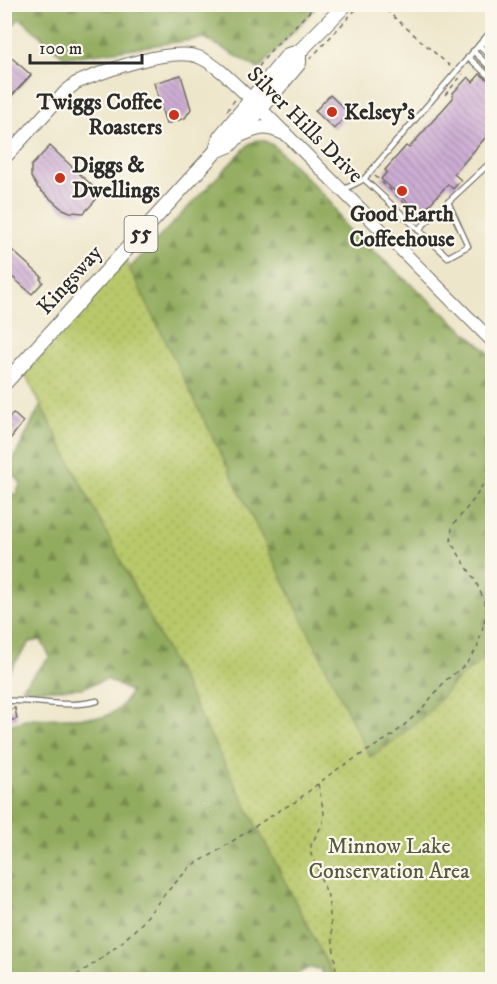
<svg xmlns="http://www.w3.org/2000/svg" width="497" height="984" viewBox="0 0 497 984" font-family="'IM FELL DW Pica',serif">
<defs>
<pattern id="forest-firs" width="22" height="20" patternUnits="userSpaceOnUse" patternTransform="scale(1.5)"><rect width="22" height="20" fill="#92ac5e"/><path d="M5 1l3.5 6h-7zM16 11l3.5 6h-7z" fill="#778c4e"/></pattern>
<pattern id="park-dots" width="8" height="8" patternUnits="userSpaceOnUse" patternTransform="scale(1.5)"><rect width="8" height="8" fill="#b8c86a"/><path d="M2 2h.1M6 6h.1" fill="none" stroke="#9eac5c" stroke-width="1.8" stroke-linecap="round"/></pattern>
<pattern id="building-back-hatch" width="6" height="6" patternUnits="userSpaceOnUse" patternTransform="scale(1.5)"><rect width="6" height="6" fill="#cdadd4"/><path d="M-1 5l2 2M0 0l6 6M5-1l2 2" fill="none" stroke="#a78dac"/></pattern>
</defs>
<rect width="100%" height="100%" fill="#fbf7ec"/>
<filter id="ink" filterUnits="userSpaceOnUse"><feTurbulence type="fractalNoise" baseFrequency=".0167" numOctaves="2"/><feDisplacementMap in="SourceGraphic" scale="12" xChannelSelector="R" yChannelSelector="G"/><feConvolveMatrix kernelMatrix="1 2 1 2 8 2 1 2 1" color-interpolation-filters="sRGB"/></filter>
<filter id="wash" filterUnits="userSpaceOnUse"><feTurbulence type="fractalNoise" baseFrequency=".008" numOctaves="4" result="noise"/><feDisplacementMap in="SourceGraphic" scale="24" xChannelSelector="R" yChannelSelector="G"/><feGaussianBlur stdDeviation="1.35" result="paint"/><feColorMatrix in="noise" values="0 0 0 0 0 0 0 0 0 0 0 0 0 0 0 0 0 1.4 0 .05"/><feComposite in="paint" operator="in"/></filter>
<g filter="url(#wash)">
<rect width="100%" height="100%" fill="#eee6ca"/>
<g fill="url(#forest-firs)" stroke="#5e6c44" stroke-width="1.5">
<polygon points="5,4 318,4 318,5 259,69 205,38 65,58 20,18 5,33"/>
<polygon points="257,140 263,140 273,145 329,200 345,226 487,351 492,359 492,979 322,979 322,969 308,968 287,980 5,979 5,726 29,719 104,717 119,709 131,692 107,679 82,688 27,690 22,687 50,657 41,640 30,642 5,677 5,495 16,494 21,483 9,469 43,400 121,277 249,144"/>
</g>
<polygon fill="url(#park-dots)" stroke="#727a4a" stroke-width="1.5" points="123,255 370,757 397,739 430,711 454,683 492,652 492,979 335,979 21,366"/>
<g id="blocks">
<g fill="url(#building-back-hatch)">
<polygon points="4,51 31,75 4,104"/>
<polygon points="480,74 492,83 492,130 454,174 461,180 453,189 448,184 421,214 381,179 387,172 385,170 406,146 409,148 453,98 453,93 468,77 473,82"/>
<polygon points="181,75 191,109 185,118 166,124 154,83"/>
<polygon points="330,95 349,113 334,129 315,111"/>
<polygon points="50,146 101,194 84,213 70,212 61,208 38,188 31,177 31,166"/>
<polygon points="4,243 42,277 40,279 43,282 32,294 4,270"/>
<polygon points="13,413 23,422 4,447 4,423"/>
<polygon points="15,708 17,719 4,722 4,711"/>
</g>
</g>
</g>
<g filter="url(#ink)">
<use href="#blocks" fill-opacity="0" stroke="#6f6c63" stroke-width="1.5"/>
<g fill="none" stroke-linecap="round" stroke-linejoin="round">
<defs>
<g id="lane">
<polyline points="482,41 492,50"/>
<polyline points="479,45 492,58"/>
<polyline points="473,51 492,69"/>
<polyline points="468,57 492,79"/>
<polyline points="364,179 448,257 468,246 448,202"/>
<path d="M344 190C350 185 357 184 364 179L492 30"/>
<polyline points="418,230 492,161"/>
<path d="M4 701C35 699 66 709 97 701"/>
<polyline points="302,980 308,980"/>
</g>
<path id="secondary" d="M4 159 65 92 76 83C104 71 174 45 201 58 220 67 235 85 251 99L492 341"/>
<g id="primary">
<path d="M240 135C259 127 265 124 284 133"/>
<polyline points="216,151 220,137 288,55 299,52 346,4"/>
<polyline points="4,384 216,151 230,145 238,136 299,63 299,52"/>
</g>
</defs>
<use href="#lane" stroke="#6f6c63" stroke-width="7"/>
<use href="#secondary" stroke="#6f6c63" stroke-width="14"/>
<use href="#primary" stroke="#6f6c63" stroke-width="16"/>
<g stroke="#6f6c63" stroke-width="1.5" stroke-dasharray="4.5 4.5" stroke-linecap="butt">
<polyline points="379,4 451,67"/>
<polyline points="310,59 361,4"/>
<polyline points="248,81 272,49 317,4"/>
<polyline points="445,95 463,74"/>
<polyline points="227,111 236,98"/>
<polyline points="375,176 420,217"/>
<polyline points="486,610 492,608"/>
<polyline points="492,767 489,786 492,824"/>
<polyline points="318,784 324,813 323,823 311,845 311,854 328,896 337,980"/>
<polyline points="69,980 101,959 122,942 142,923 164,895 191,866 213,854 280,810 295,802 333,772 393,735 420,711 446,680 465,665 477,649 485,619 486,610 484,600 475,580 451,542 452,526 475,498 486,479 492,475"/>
</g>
<use href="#lane" stroke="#fff" stroke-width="4.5"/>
<use href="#secondary" stroke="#fff" stroke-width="12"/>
<use href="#primary" stroke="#fff" stroke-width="14"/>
</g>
</g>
<g fill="#c8321e" stroke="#fbf7ec" stroke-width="2">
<circle cx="332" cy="112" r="6"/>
<circle cx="174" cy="115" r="6"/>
<circle cx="60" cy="178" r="6"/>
<circle cx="402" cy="191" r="6"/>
</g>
<g text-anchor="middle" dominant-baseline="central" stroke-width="4.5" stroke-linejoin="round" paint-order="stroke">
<rect fill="#fbf7ec" stroke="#696865" stroke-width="1.5" x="124.5" y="216" width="33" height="36" rx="4.5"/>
<g font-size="21" font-weight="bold" fill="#2b2b2b">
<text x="141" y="234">55</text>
</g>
<g font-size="22" font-weight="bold" fill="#2b2b2b" stroke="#fbf7ec" text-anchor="start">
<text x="162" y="102" text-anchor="end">Twiggs Coffee<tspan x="162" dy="25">Roasters</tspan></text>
<text x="344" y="112">Kelsey's</text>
<text x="72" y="165">Diggs &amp;<tspan x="72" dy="25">Dwellings</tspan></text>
<text x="402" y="214" text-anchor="middle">Good Earth<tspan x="402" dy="25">Coffeehouse</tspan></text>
</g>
<g font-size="22" fill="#2b2b2b" stroke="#fbf7ec">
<text transform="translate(305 125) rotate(45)">Silver Hills Drive</text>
<text transform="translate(70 280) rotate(-48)">Kingsway</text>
</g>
<g font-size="22" fill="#555a3e" stroke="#fbf7ec">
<text x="389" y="846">Minnow Lake<tspan x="389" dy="25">Conservation Area</tspan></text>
</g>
</g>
<rect width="497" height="984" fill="none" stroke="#fbf7ec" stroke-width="24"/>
<path d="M30 54v9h112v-9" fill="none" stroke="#2b2b2b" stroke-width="3"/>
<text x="39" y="54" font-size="18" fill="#2b2b2b" stroke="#fbf7ec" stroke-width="4.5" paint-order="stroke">100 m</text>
</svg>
